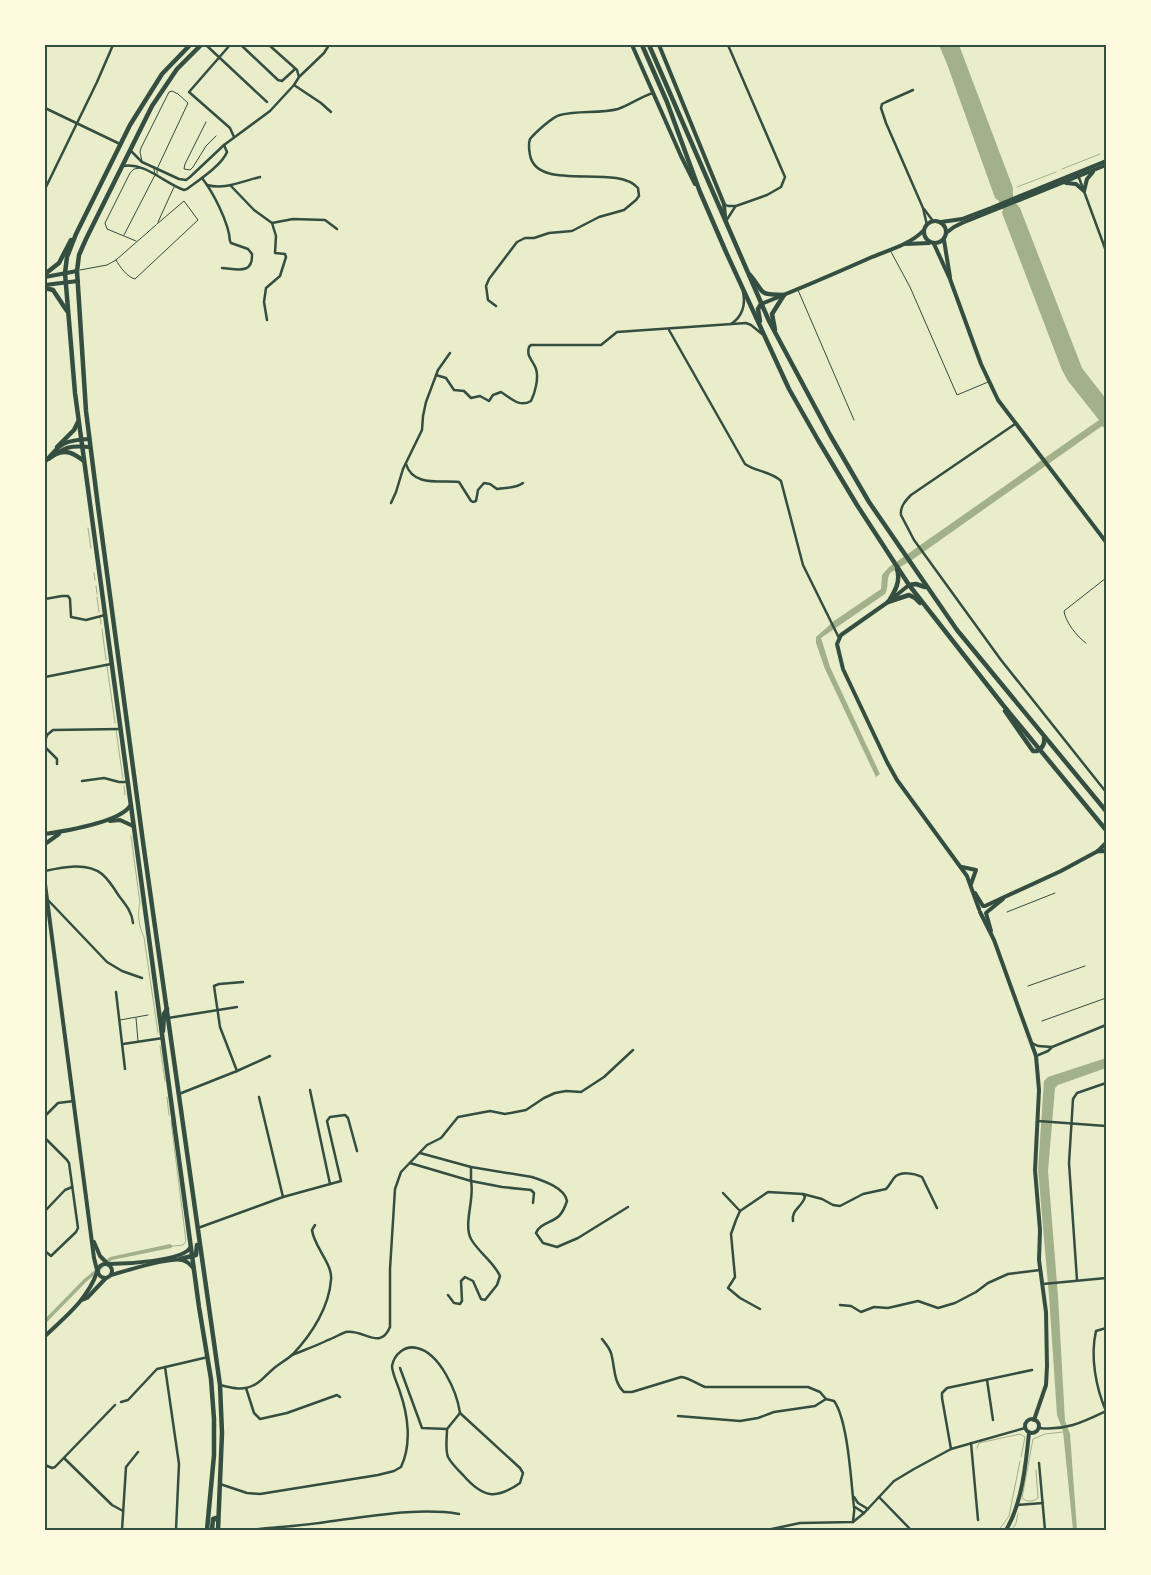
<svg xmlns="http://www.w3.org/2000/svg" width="1151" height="1575" viewBox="0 0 1151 1575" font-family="Montserrat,sans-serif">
<rect width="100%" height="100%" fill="#e9edc9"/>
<g fill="#a3b18a">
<path d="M939 45H959L1013 188C1012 196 1014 202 1020 208L1082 368 1106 399V429L1102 426 912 560 890 573C886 580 889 588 885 594L821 638 830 667 880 774 876 777 825 669 816 643V637L834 621 881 589 882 575 889 567 1099 420 1068 381 1062 370 1002 213 1003 210 999 201 995 198 947 64Z"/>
<polygon points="1106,1058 1106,1068 1058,1085 1055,1088 1048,1171 1058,1296 1065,1421 1070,1434 1077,1530 1073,1530 1063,1431 1057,1415 1049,1296 1038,1169 1044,1081 1048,1077"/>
<polygon points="170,1244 173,1246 171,1248 112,1260 86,1282 45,1324 45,1319 83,1280 110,1257"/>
</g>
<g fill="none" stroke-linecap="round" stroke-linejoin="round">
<g stroke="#a3b18a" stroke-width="1">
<polyline points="1062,169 1100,154"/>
<polyline points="1017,187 1056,172"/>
<polyline points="88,528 91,548"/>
<polyline points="94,573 95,580"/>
<polyline points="96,586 97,594"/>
<polyline points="97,597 99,612"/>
<polyline points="100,618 101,624"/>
<polyline points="102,629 106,660"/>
<polyline points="107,666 115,723"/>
<polyline points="116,730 123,779"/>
<polyline points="124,786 125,795"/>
<path d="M131 836 140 903C137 912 139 928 144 937L158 1033"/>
<polyline points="160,1046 165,1081"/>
<polyline points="167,1097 169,1115"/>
<polyline points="171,1121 186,1241 183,1245 173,1246"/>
<polyline points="977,1448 979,1443 1020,1434 1025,1437 1021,1457"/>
<path d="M1036 1470 1038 1498C1033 1502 1026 1502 1022 1498L1033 1439 1045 1434 1063 1432"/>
<polyline points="999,1530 1009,1516 1020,1461"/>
<polyline points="1012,1530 1016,1523 1018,1514"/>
</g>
<g stroke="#344e41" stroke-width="1">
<polyline points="206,122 185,164 184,169 190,170 193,167 206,146 216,136"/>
<polyline points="142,161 140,152 141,148 169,92 172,91 178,94 188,103 157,169 157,174"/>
<polyline points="158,222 174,187"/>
<polyline points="124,235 155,175 154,169"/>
<polyline points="136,241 107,229 105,223 130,173 134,169 140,168"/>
<polyline points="890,250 910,287 957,395 988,382"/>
<path d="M116 260C120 267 127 277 135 279L198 220 184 201 157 224"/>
<polyline points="80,270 107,265 116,260 156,225"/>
<polyline points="798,290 854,420"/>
<path d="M1086 643C1077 637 1065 621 1064 611L1106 578"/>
<polyline points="1007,912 1055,893"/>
<polyline points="1028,986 1085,966"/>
<polyline points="136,1018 138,1041"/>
<polyline points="120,1020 148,1015"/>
<polyline points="1042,1021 1106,998"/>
</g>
<g stroke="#344e41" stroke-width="2.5">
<polyline points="206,45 267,102"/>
<polyline points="230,45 189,92 230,128 234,137"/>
<polyline points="241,45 278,80 282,81 295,69"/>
<polyline points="299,77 324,53 329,45"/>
<polyline points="294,85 321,103 331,112"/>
<polyline points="913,90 886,102 882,104 881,108 886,123 923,208 927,225"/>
<polyline points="45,108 120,144"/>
<polyline points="130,150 142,162 179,179 186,180 190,177 224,145 270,111 294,85 299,77 297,70 269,45"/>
<path d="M123 166C145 162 164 183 184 190L187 189C199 180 222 165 227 152L224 145"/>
<polyline points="1078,175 1106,251"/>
<path d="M202 178C213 192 229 223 230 241L231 243 248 249 252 254C253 275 237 269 222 268"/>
<path d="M207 185C225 190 243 181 260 177"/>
<polyline points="230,185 254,210 272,223 293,219 325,220 337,229"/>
<polyline points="45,189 97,82 113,45"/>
<polyline points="724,204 728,206 736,206 767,195 781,187 785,177 728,45"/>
<polyline points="924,209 933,221"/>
<polyline points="726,221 735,207"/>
<path d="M496 306 488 300 486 286 489 279 517 242 525 238H534L549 233 572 231 599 217 624 210 636 200 639 196 638 188C616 163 537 193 530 155 529 149 528 145 530 139 535 133 552 117 560 115 579 110 599 114 618 109 630 105 640 97 653 93"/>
<polyline points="267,320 264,302 266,288 280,276 286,257 285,254 275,253 276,236 272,223"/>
<path d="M731 324C742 317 746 305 743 292"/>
<path d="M669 330 745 464C756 472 771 471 781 481L803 565 839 638"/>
<path d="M436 375 446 378 454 390 464 391 471 398 480 396 489 401 493 395 501 392C511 398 519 408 531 401 535 393 539 378 536 369 533 360 526 357 529 347L531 345H601L617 332 746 323 751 325 762 334"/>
<path d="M1015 424 911 495C905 501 900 507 901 515L914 540 1001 660 1106 792"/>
<path d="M406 464C413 487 441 480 459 482L471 501 473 502 476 501 478 490 484 483 490 484 497 489C506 487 515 489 523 483"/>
<polyline points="391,503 396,492 403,469 422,430 423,416 426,402 438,370 450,353"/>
<polyline points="45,599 62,596 68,596 70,599 71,617 86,620 105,615"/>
<polyline points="45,677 111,664"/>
<polyline points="45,741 47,735 53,730 120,729"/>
<polyline points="45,747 57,759 57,764"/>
<polyline points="82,781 104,778 119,782 127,782"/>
<path d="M45 871C63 867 87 862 102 874 109 880 114 888 119 896 126 905 132 912 133 923"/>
<polyline points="47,899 107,962 122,971 142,978"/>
<polyline points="116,992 125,1069"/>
<polyline points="168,1018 237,1007"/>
<polyline points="1032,1043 1038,1046 1052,1047"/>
<polyline points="123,1044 163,1038"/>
<polyline points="1036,1056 1048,1051 1052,1047 1106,1025"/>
<polyline points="237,1071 220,1027 214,986 219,984 243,982"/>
<polyline points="310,1090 330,1184"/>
<polyline points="179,1094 237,1071 270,1056"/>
<polyline points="259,1097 283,1197"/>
<polyline points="45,1116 58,1103 74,1101"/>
<polyline points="1038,1121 1106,1126"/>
<polyline points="45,1138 67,1160 69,1163 78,1228 76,1232 52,1255 51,1256 45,1251"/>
<path d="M420 1153 471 1167 532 1177C544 1181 565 1188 567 1201 565 1207 563 1212 559 1216 552 1223 540 1223 536 1233L543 1243 557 1247 578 1238 628 1207"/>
<path d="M410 1163 471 1181C475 1198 463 1224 471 1239 479 1253 493 1261 500 1276L497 1285 485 1300 481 1299 473 1281 465 1277 461 1281 462 1301 460 1304 454 1303 448 1295"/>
<polyline points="1106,1163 1106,1192"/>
<polyline points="471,1167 471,1181 502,1187 531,1190 534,1193 533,1203"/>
<polyline points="723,1193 740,1211"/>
<polyline points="45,1211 65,1190 72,1187"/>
<path d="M793 1221C791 1210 802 1207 805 1197L803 1194"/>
<polyline points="198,1228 283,1197 341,1181 327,1121 330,1117 345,1115 348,1118 357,1151"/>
<polyline points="1077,1280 1069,1163 1073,1099 1077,1093 1106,1083"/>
<polyline points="1043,1284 1106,1278"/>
<polyline points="840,1305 851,1306 861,1312 874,1307 888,1308 918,1301 938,1308 955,1303 976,1292 988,1283 1008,1274 1040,1270"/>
<path d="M760 1309 740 1298 728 1288 735 1277 731 1234 736 1220 740 1211 768 1192 803 1194 822 1199 833 1205 840 1206 863 1194 886 1189C889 1186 891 1182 894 1178 900 1171 914 1173 922 1177L937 1208"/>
<path d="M602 1339C605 1343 609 1347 611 1353 615 1366 613 1382 624 1392H632L681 1377C690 1378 697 1384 705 1387H808L820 1392 826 1399"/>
<path d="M292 1355C304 1350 316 1346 328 1340 334 1338 340 1334 346 1332 364 1329 380 1351 390 1327V1269L395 1189 401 1172 427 1145 441 1138 458 1117 490 1111 505 1114 526 1110 544 1098 555 1093 566 1091 581 1092 604 1077 633 1050"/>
<polyline points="165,1367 179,1464 176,1530"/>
<polyline points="400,1368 422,1428 447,1429"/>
<polyline points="987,1380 993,1420"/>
<path d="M220 1385C232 1388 243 1391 254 1385 261 1382 266 1375 272 1370 278 1364 287 1360 293 1354 312 1334 329 1307 331 1280 333 1264 314 1247 312 1230L315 1225"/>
<polyline points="246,1388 254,1413 260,1419 287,1413 337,1395 340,1397"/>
<polyline points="121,1402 128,1400 157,1369 208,1357"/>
<path d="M1106 1411C1096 1388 1090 1357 1096 1331L1106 1328"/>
<path d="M460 1413 520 1468 523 1473 520 1483C496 1500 483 1498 463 1475 458 1470 451 1463 448 1457 445 1449 447 1437 447 1429Z"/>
<path d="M678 1416 740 1421 758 1418 774 1412 815 1406 826 1399 834 1401C848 1420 851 1482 854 1507 855 1511 853 1517 853 1522"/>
<path d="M1039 1428C1065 1431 1083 1422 1106 1411"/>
<polyline points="971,1443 978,1520"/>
<polyline points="951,1449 942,1398 942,1393 947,1388 1032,1370"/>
<polyline points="64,1458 112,1505 123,1511"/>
<polyline points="1039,1463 1045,1530"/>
<polyline points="45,1465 52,1468 55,1467 115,1405"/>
<path d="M220 1484 247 1493 260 1494 378 1475 394 1471 401 1467C412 1444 408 1415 400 1392 398 1385 392 1373 392 1366 394 1354 405 1345 417 1348 440 1353 457 1392 460 1413"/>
<polyline points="854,1497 858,1503 868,1509"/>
<polyline points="879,1497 911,1530"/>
<polyline points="1017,1505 1043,1503"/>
<polyline points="855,1507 864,1513"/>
<polyline points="122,1530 126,1467 138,1452"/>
<path d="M250 1530C275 1527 301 1526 326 1522 368 1517 418 1507 459 1514"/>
<polyline points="767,1530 800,1523 853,1522 864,1513 894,1481 914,1469 951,1449 1025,1428"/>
</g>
<g stroke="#344e41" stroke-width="4">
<polyline points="632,45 681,156 695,184"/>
<polyline points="659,45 724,204 725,217"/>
<polyline points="1066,183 1076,184 1084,191 1087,179 1093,172"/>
<circle cx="935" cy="232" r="11"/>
<polyline points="941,222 962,219 991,208 1106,161"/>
<polyline points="946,233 954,227 962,223 1106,165"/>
<polyline points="944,240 950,277"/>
<polyline points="906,244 929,243"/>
<polyline points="934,244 950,279 981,364 998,400 1106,542"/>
<path d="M761 304C799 289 836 273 872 257 889 250 911 244 924 230"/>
<path d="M49 459C65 447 69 445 90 447"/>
<path d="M45 462C60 443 66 440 89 439"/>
<polyline points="909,585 888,602 841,635 837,644 843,669 887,762 897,780 967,876 979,909"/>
<polyline points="110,821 120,820 133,826"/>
<path d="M45 834C65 831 119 822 130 806"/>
<polyline points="45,844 59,834"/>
<polyline points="962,867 976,870 971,884"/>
<polyline points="45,884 94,1258 97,1270"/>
<polyline points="975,893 983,906"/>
<polyline points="985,906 1061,871 1098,851 1106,843"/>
<polyline points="980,912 994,940 1036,1056 1039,1090 1035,1170 1040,1230 1039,1260 1046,1312 1047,1366 1046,1385 1034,1420"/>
<polyline points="987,912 1003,899"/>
<polyline points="986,913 991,931"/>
<polyline points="94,1242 100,1256 107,1263"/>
<circle cx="105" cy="1271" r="7"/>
<path d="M109 1264C126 1264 182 1261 190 1248"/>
<path d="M111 1275C125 1271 169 1257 182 1260 187 1261 191 1265 194 1269"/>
<polyline points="82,1300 87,1298 106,1278"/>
<path d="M45 1336C65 1317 88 1299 97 1272"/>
<circle cx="1032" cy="1426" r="7"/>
<path d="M1006 1530C1022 1504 1026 1463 1029 1433"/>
</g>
<g stroke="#344e41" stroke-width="4">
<polyline points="45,277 77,271"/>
<polyline points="45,285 78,281"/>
</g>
<g stroke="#344e41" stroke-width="4.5">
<polyline points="190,45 162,74 130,125 76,234 67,257 65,273 75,393 199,1307 211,1379 214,1419 214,1455 207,1530"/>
<polyline points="201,45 177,69 152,106 86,239 79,255 77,271 86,411 98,506 143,842 220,1385 222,1433 218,1530"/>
<polyline points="45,274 59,263 71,240"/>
<polyline points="45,288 53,290 67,311"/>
<polyline points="57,447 74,430 78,422"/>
<path d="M56 454C67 449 74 454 84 461"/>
<polyline points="163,1031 164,1014 167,1009"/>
<polyline points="180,1259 196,1255 197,1245"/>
<polyline points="212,1530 213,1519 216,1518 218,1521"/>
</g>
<g stroke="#344e41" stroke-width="4.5">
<polyline points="642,45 667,102 700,192 726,252 789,389 818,440 857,505 909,585 1003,705 1106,830"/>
<polyline points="649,45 769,321 830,435 869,502 957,630 1106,811"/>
<path d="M750 275C766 294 756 294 784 295"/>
<polyline points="760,321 758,309 761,304"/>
<polyline points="775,330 772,314 784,295"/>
<polyline points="909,585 916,584 925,587"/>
<path d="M889 601C895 591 901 581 897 569"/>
<polyline points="888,602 909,595 915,598 920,603"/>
<path d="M1005 711 1033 751H1037C1043 748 1045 744 1044 738"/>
<polyline points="1098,851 1106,851"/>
</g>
</g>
<rect width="1151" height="1575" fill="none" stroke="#fefae0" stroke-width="92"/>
<rect x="46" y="46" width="1059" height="1483" fill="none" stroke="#344e41" stroke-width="2"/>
</svg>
